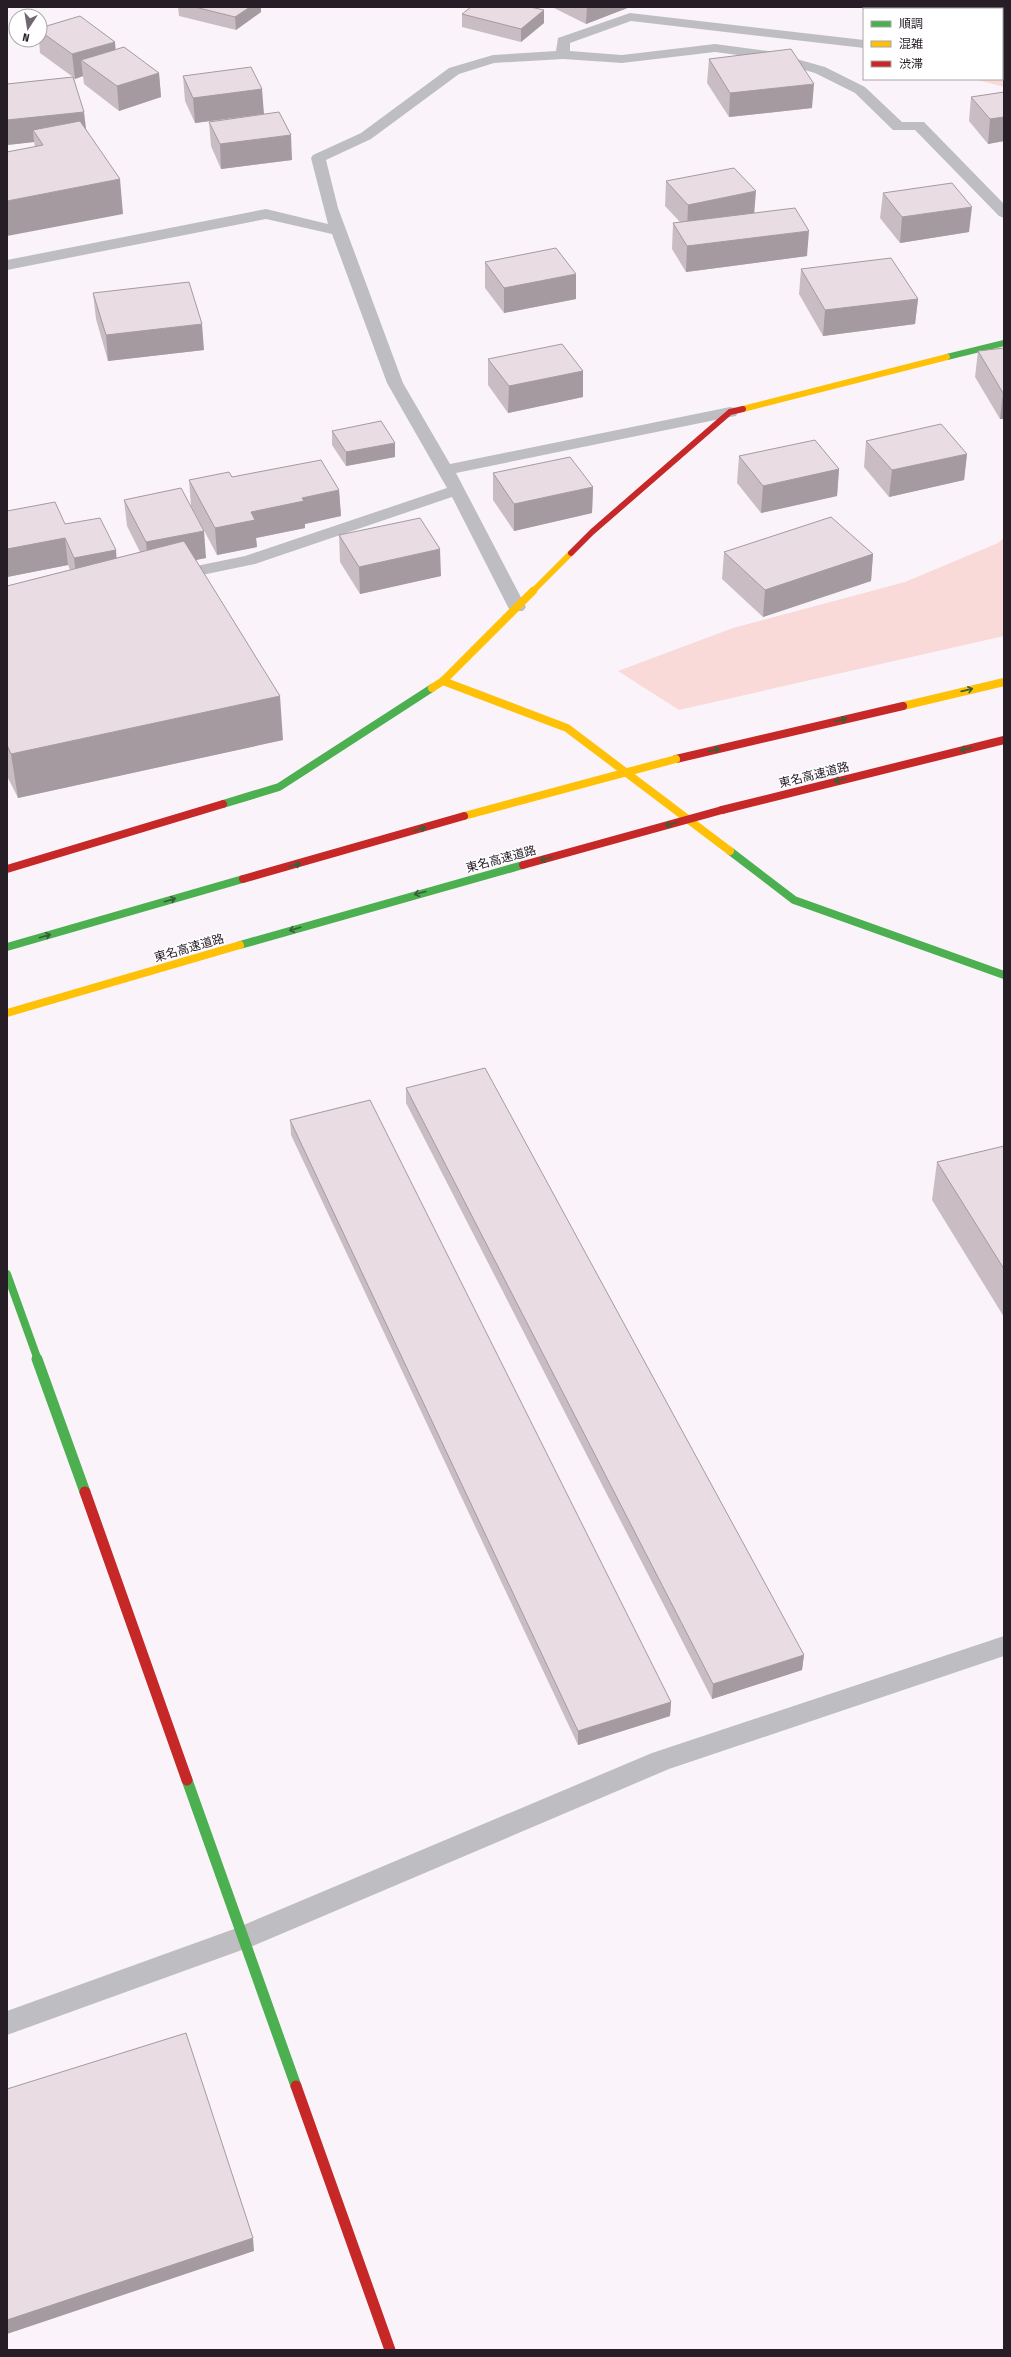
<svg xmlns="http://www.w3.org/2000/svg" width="1011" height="2357" viewBox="0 0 1011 2357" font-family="'Fira Sans Condensed','Noto Sans JP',sans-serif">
<rect width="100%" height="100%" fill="#faf4fa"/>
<g fill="#f9dad9">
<polygon points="895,7 1004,7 1004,87 974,79 1002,79 1002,9 898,9"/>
<polygon points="1004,538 1004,636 679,710 618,671 733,628 905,582 998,543"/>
</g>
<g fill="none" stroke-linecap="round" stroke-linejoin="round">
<g fill="#bebec2" fill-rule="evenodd">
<polygon points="630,13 864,40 864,48 631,21 570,43 570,51 622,55 715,44 768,51 825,67 865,87 902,122 924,122 1004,204 1004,218 999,216 915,130 893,130 855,93 815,73 767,59 715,52 622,63 563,59 494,63 459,74 371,139 326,160 338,208 403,383 450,464 730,407 736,408 738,412 736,416 730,417 456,473 526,607 523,611 511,611 508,607 452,497 255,564 173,581 167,580 164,576 167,572 245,556 447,488 387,383 332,234 266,219 7,270 7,260 266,209 328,224 311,158 313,155 361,133 449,68 493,55 556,51 558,38"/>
<polygon points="1004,1636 1004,1656 669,1769 253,1946 7,2035 7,2011 234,1929 652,1753"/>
</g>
<polyline stroke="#4caf50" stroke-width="6" points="947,357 1004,343"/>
<g stroke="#4caf50" stroke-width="8">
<polyline points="223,804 279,787 432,688"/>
<polyline points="730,851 794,900 1004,975"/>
<polyline points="7,1274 38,1360"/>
</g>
<g stroke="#4caf50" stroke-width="11">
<polyline points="37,1359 85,1492"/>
<polyline points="187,1780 296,2086"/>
</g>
<g stroke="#ffc107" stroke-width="6">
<polyline points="743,409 947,357"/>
<polyline points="532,592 571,553"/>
</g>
<g stroke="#ffc107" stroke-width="8">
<polyline points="443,681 567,728 730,851"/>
<polyline points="432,688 443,681 533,591"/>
<polyline points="903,706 1004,682"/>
</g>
<polyline stroke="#c62828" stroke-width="6" points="571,553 592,532 730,412 743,409"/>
<g stroke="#c62828" stroke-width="8">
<polyline points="676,759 903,706"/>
<polyline points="722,810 1004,740"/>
<polyline points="7,869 223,804"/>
</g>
<g stroke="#c62828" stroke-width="11">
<polyline points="85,1492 187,1780"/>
<polyline points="296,2086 390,2350"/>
</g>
<g stroke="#4caf50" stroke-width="8">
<polyline points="240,945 523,865"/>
<polyline points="7,947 243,879"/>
</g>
<g stroke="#ffc107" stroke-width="8">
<polyline points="464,816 676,759"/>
<polyline points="7,1013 240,945"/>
</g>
<g stroke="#c62828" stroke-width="8">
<polyline points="523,865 722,810"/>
<polyline points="243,879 464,816"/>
</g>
</g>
<g fill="#c9bdc3">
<polygon points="178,7 261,7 261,12 236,30 179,16"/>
<polygon points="552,7 630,7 586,24"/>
<polygon points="544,10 544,23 521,42 462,27 462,14"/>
<polygon points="40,28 115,49 159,73 161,97 119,111 84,84 83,76 75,79 74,78 86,130 123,214 35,147 34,142 7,145 7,84 73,77 40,53 39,40 40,40"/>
<polygon points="709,59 812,108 729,117 707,83"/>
<polygon points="183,76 264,114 195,123 185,101"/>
<polygon points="1004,92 1004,141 988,144 969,121 971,97"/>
<polygon points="209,122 292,160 221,169 211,146"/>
<polygon points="666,181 754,213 807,256 686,272 672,249 673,223 680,222 665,206"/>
<polygon points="883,193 969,232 900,243 880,218"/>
<polygon points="485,262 576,299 504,313 485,288"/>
<polygon points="801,269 918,299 915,324 823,336 799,294"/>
<polygon points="93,293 204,350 108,361 96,319"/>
<polygon points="1004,348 1004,419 1000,419 975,377 978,351"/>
<polygon points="488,359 583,371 583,397 508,413 488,385"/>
<polygon points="332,431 395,443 395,457 346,466 332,445"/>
<polygon points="866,441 967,454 964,480 889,497 864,467"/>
<polygon points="739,456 839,469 837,496 761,513 737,483"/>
<polygon points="493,473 593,487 592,513 514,531 493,500"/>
<polygon points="232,477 339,490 341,516 305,524 305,528 256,538 257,547 217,555 191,506 189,480"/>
<polygon points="124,500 206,558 196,560 283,740 18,798 7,776 7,586 70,570 68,565 7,577 7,511 65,524 116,550 116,558 140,552 127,526"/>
<polygon points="339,535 441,576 360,594 340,562"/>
<polygon points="724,552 873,554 871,581 763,617 722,579"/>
<polygon points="406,1088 804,1655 802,1670 712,1699 406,1103"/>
<polygon points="290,1120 671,1702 670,1716 578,1745 291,1135"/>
<polygon points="1004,1146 1004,1317 932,1200 937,1162"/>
<polygon points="1004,1478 1004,1489 1003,1486"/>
</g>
<g fill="#a49a9f">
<polygon points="250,7 261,7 261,12 236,30 235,17"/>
<polygon points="587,7 630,7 586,24"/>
<polygon points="544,10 544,23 521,42 521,29"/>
<polygon points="115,42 117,66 81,60 83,76 75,79 72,54"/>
<polygon points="159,73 161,97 119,111 117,86"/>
<polygon points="814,84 812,108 729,117 730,93"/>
<polygon points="262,89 264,114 195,123 193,98"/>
<polygon points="84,112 87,137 33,130 34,142 7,145 7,120"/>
<polygon points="1004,117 1004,141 988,144 990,119"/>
<polygon points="291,135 292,160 221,169 220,144"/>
<polygon points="120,179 123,214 7,236 7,201"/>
<polygon points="756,191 754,216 687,230 688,205"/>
<polygon points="972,207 969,232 900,243 902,217"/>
<polygon points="809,231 807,256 686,272 687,246"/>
<polygon points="576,274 576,299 504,313 504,288"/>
<polygon points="918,299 915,324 823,336 825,310"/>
<polygon points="202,324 204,350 108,361 106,335"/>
<polygon points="583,371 583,397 508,413 509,386"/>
<polygon points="1003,393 1004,393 1004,419 1000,419"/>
<polygon points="395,443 395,457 346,466 346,452"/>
<polygon points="967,454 964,480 889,497 892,470"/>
<polygon points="839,469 837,496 761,513 763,486"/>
<polygon points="593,487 592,513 514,531 514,504"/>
<polygon points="339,490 341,516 305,524 305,528 256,538 257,547 217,555 215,528 251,512 302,498"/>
<polygon points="204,531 206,558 149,569 146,542"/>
<polygon points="65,538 68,565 7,577 7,549"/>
<polygon points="440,549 441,576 360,594 359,567"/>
<polygon points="116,550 118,577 77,585 74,558"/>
<polygon points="873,554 871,581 763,617 765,590"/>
<polygon points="280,696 283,740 18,798 11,754"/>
<polygon points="804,1655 802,1670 712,1699 713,1684"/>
<polygon points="671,1702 670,1716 578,1745 578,1731"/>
<polygon points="253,2238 254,2251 7,2334 7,2320"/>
</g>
<g fill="#eadce3" stroke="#a49a9f">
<polygon points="195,7 250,7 235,17"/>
<polygon points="471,7 530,7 544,10 521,29 462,14"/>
<polygon points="80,16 115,42 72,54 40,31 40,28"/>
<polygon points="124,47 159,73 117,86 81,60"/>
<polygon points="791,49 814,84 730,93 709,59"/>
<polygon points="251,67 262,89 193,98 183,76"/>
<polygon points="73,77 84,112 7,120 7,84"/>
<polygon points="1004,92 1004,117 990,119 971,97"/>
<polygon points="279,112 291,135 220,144 209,122"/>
<polygon points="80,121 120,179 7,201 7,152 43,145 33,130"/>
<polygon points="734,168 756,191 688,205 666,181"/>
<polygon points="952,183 972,207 902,217 883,193"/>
<polygon points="795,208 809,231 687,246 673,223"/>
<polygon points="556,248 576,274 504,288 485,262"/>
<polygon points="891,258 918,299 825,310 801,269"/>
<polygon points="189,282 202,324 106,335 93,293"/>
<polygon points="562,344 583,371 509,386 488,359"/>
<polygon points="1004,348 1004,393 1003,393 978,351"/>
<polygon points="381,421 395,443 346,452 332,431"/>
<polygon points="941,424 967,454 892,470 866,441"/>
<polygon points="815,440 839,469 763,486 739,456"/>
<polygon points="570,457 593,487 514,504 493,473"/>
<polygon points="321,460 339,490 302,498 304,501 251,512 255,520 215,528 189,480 229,472 232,477"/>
<polygon points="181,488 204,531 146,542 124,500"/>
<polygon points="55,502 65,524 100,518 116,550 74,558 65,538 7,549 7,511"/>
<polygon points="831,517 873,554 765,590 724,552"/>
<polygon points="420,518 440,549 359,567 339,535"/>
<polygon points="184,541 280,696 11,754 7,745 7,586"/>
<polygon points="485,1068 804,1655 713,1684 406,1088"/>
<polygon points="370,1100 671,1702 578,1731 290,1120"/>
<polygon points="1004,1146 1004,1269 937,1162"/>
<polygon points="186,2033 253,2238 7,2320 7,2089"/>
</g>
<defs><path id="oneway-shaft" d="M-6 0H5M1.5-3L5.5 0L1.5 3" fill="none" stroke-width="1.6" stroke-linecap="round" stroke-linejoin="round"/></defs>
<g stroke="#375f39">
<use href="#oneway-shaft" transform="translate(967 690) rotate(-13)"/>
<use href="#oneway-shaft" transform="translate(841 720) rotate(-13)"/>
<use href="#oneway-shaft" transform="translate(966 749) rotate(167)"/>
<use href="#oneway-shaft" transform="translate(714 750) rotate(-13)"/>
<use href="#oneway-shaft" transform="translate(840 780) rotate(166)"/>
<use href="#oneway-shaft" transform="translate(671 824) rotate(165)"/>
<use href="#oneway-shaft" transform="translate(420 829) rotate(-16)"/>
<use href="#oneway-shaft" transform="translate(546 859) rotate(165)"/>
<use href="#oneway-shaft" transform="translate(295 865) rotate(-16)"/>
<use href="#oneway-shaft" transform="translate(420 893) rotate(165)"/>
<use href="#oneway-shaft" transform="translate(170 900) rotate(-16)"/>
<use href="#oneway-shaft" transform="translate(295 929) rotate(164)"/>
<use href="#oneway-shaft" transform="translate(45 936) rotate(-16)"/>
</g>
<g text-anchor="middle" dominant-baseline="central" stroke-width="3" stroke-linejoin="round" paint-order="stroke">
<g font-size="12" fill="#261d26" stroke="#fff">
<text transform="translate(814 775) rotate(-14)">東名高速道路</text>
<text transform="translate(501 859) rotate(-15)">東名高速道路</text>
<text transform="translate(189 948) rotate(-16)">東名高速道路</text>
</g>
</g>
<rect width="1011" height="2357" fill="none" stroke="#261d26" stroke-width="16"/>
<rect x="863" y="8" width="140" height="72" fill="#ffffff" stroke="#a8a5a8"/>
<rect x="871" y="21" width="20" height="6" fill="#4caf50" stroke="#a8a5a8"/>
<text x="899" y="28" font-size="12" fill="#261d26">順調</text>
<rect x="871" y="41" width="20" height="6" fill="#ffc107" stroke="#a8a5a8"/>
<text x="899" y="48" font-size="12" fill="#261d26">混雑</text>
<rect x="871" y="61" width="20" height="6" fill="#c62828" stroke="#a8a5a8"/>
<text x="899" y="68" font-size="12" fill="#261d26">渋滞</text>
<g transform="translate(28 28) rotate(192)"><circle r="19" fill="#ffffff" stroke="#a8a5a8"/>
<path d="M0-3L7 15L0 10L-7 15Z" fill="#706870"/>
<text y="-6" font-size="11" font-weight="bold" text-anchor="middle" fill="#261d26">N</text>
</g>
</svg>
